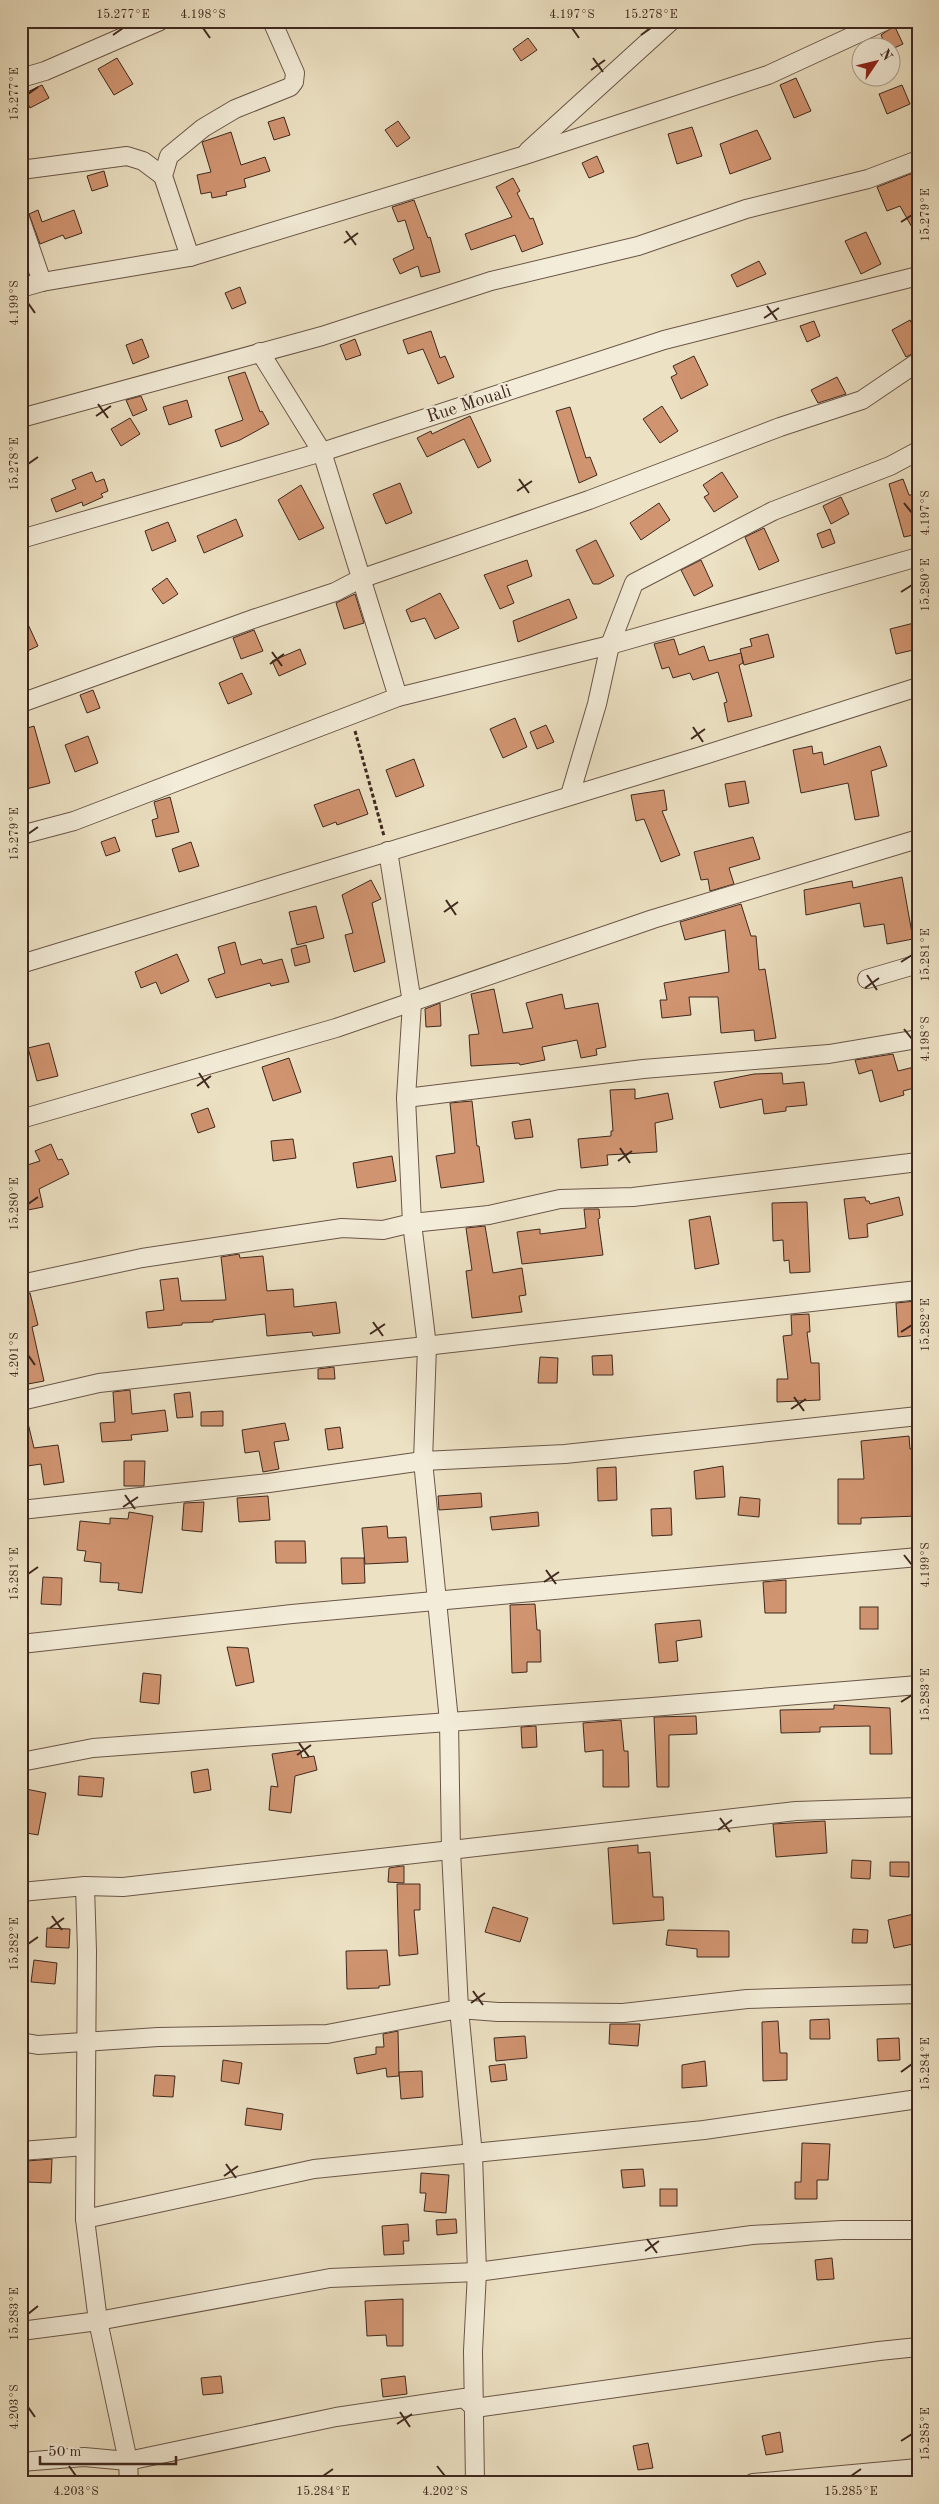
<svg xmlns="http://www.w3.org/2000/svg" width="939" height="2504" viewBox="0 0 939 2504" font-family="'Old Standard TT',serif">
<rect width="100%" height="100%" fill="#ece1c3"/>
<filter id="stains"><feTurbulence type="fractalNoise" baseFrequency=".004" numOctaves="4"/><feColorMatrix values="0 0 0 0 .2 0 0 0 0 .09 0 0 0 0 .02 0 0 0 .5 -.17"/></filter>
<radialGradient id="worn" r=".72"><stop offset=".6" stop-color="#630" stop-opacity="0"/><stop offset="1" stop-color="#630" stop-opacity=".3"/></radialGradient>
<g fill="#d09470" stroke="#3f281f">
<polygon points="893,27 895,27 903,44 892,49 887,48 881,35"/>
<polygon points="528,38 537,50 521,61 513,49"/>
<polygon points="117,58 133,84 114,95 98,69"/>
<polygon points="796,78 811,111 794,118 780,85"/>
<polygon points="42,85 49,98 30,108 23,94"/>
<polygon points="902,85 910,104 887,114 879,94"/>
<polygon points="284,117 290,135 274,140 268,122"/>
<polygon points="398,121 410,138 397,147 385,130"/>
<polygon points="692,127 702,156 677,164 668,134"/>
<polygon points="757,130 771,159 730,174 720,144"/>
<polygon points="231,132 241,165 265,157 270,171 244,179 246,187 226,192 227,195 212,198 211,192 201,194 197,175 211,172 202,142"/>
<polygon points="597,156 604,172 589,178 582,163"/>
<polygon points="104,171 108,186 92,191 87,176"/>
<polygon points="918,171 918,238 900,206 887,211 877,187"/>
<polygon points="513,178 520,191 517,193 530,219 533,218 543,244 522,252 515,235 471,250 465,234 512,217 496,187"/>
<polygon points="414,200 428,238 430,237 440,272 421,277 418,266 400,274 393,259 414,249 405,220 398,222 392,207"/>
<polygon points="38,210 42,222 74,210 82,233 65,239 63,235 40,244 29,214"/>
<polygon points="866,232 881,264 861,274 845,241"/>
<polygon points="759,261 766,274 737,287 731,275"/>
<polygon points="240,287 246,303 232,309 225,293"/>
<polygon points="910,320 918,336 918,351 906,357 892,330"/>
<polygon points="814,321 820,336 807,342 800,326"/>
<polygon points="431,331 440,358 445,356 454,377 438,384 423,349 408,354 403,340"/>
<polygon points="142,339 149,357 133,364 126,345"/>
<polygon points="355,339 361,355 346,360 340,345"/>
<polygon points="694,356 708,385 681,399 671,377 677,374 673,366"/>
<polygon points="245,372 260,412 262,411 269,424 240,440 221,447 215,430 243,420 228,377"/>
<polygon points="837,377 846,394 818,403 811,390"/>
<polygon points="141,396 147,410 133,416 126,400"/>
<polygon points="187,400 192,417 169,425 163,407"/>
<polygon points="662,406 678,431 660,443 643,419"/>
<polygon points="570,407 586,458 590,457 597,475 579,483 556,411"/>
<polygon points="470,416 491,461 478,468 464,439 427,457 417,438 431,431 432,434"/>
<polygon points="130,418 140,434 121,446 111,429"/>
<polygon points="92,472 96,482 104,479 108,491 101,494 103,497 83,506 82,502 56,512 51,499 76,489 72,480"/>
<polygon points="722,472 738,497 714,512 704,497 709,494 703,485"/>
<polygon points="903,479 909,495 912,495 918,516 918,534 904,537 889,484"/>
<polygon points="400,483 412,513 386,524 373,494"/>
<polygon points="301,485 324,528 299,540 278,500"/>
<polygon points="841,497 849,514 831,524 823,506"/>
<polygon points="659,503 670,520 641,540 630,523"/>
<polygon points="236,519 243,536 204,553 197,536"/>
<polygon points="168,522 176,541 152,551 145,531"/>
<polygon points="764,528 779,561 759,570 745,537"/>
<polygon points="830,529 835,543 822,548 817,534"/>
<polygon points="596,540 614,576 599,584 593,584 576,550"/>
<polygon points="527,560 532,576 507,586 514,603 500,609 484,575"/>
<polygon points="701,560 713,586 694,596 681,570"/>
<polygon points="167,578 178,594 163,604 152,589"/>
<polygon points="440,593 459,628 435,639 425,618 411,622 406,610"/>
<polygon points="355,594 364,623 344,629 336,603"/>
<polygon points="569,599 577,618 518,642 513,621"/>
<polygon points="21,609 38,646 21,654"/>
<polygon points="918,622 918,649 896,654 890,629"/>
<polygon points="254,630 263,651 241,659 233,638"/>
<polygon points="768,634 774,657 744,665 740,649 752,646 750,639"/>
<polygon points="674,639 679,655 704,646 709,661 741,653 743,663 739,665 752,716 728,722 724,703 727,702 718,672 693,680 690,673 673,678 669,667 662,669 654,644"/>
<polygon points="300,649 306,664 279,676 272,661"/>
<polygon points="242,673 252,694 228,704 219,683"/>
<polygon points="93,690 100,708 87,713 80,695"/>
<polygon points="515,718 527,747 503,758 490,729"/>
<polygon points="546,725 554,742 537,749 530,732"/>
<polygon points="34,726 50,783 26,789 21,772 21,730"/>
<polygon points="88,736 98,763 75,772 65,745"/>
<polygon points="812,746 813,754 822,752 824,765 880,746 887,766 871,771 879,816 855,820 848,783 801,793 793,750"/>
<polygon points="414,759 424,786 396,797 386,770"/>
<polygon points="745,781 749,803 729,807 725,784"/>
<polygon points="359,789 368,814 337,825 336,822 323,827 314,805"/>
<polygon points="664,790 667,810 662,811 680,855 661,862 644,819 636,821 631,795"/>
<polygon points="170,797 179,832 156,837 152,820 158,818 154,802"/>
<polygon points="115,837 120,851 106,856 101,842"/>
<polygon points="753,837 760,859 729,868 734,884 710,891 708,879 701,880 694,852"/>
<polygon points="191,842 199,866 179,872 172,849"/>
<polygon points="902,877 913,939 887,944 884,924 864,927 860,903 806,915 804,890 852,881 853,888"/>
<polygon points="371,880 381,899 372,903 385,962 354,972 345,935 353,933 342,895"/>
<polygon points="741,904 751,936 756,936 759,970 765,969 776,1038 755,1041 754,1030 721,1033 718,997 689,997 691,1015 662,1018 660,1000 667,1000 664,983 729,972 725,930 685,940 680,922"/>
<polygon points="316,906 324,938 297,945 289,912"/>
<polygon points="235,942 241,965 261,959 263,964 282,959 289,982 271,986 270,983 216,998 208,979 225,973 218,947"/>
<polygon points="306,945 310,962 295,966 291,949"/>
<polygon points="177,954 189,981 161,994 156,982 141,988 135,972"/>
<polygon points="494,989 503,1033 533,1028 526,1003 562,994 565,1009 598,1003 606,1047 596,1049 597,1055 581,1058 577,1040 542,1047 545,1060 520,1065 519,1063 471,1066 469,1035 479,1034 471,994"/>
<polygon points="440,1003 441,1026 426,1027 425,1009"/>
<polygon points="49,1043 58,1076 37,1081 28,1048"/>
<polygon points="893,1054 898,1071 918,1066 918,1087 903,1091 904,1095 880,1102 872,1070 859,1074 855,1060"/>
<polygon points="289,1058 301,1092 273,1101 262,1067"/>
<polygon points="782,1073 783,1084 804,1082 807,1105 786,1107 786,1111 764,1114 762,1099 720,1108 714,1082 754,1074"/>
<polygon points="635,1089 635,1099 668,1093 673,1119 655,1123 657,1152 607,1155 608,1165 581,1168 578,1139 611,1136 611,1131 613,1131 610,1090"/>
<polygon points="472,1101 477,1146 479,1146 484,1182 441,1188 436,1156 455,1153 450,1103"/>
<polygon points="208,1108 215,1127 198,1133 191,1114"/>
<polygon points="530,1119 533,1137 515,1139 512,1122"/>
<polygon points="293,1139 296,1158 273,1161 271,1141"/>
<polygon points="51,1144 58,1160 62,1159 69,1174 39,1189 43,1207 28,1210 21,1178 21,1167 40,1161 35,1151"/>
<polygon points="392,1156 396,1181 357,1188 353,1163"/>
<polygon points="865,1197 866,1201 869,1201 870,1204 899,1197 903,1215 867,1224 868,1237 849,1239 844,1199"/>
<polygon points="807,1202 810,1272 790,1273 789,1260 784,1261 783,1240 773,1241 772,1203"/>
<polygon points="584,1209 599,1209 600,1218 598,1219 603,1255 522,1264 517,1232 540,1229 540,1234 586,1228"/>
<polygon points="710,1216 719,1264 695,1269 689,1220"/>
<polygon points="485,1226 493,1273 522,1268 526,1295 519,1296 522,1312 472,1318 466,1271 472,1270 466,1228"/>
<polygon points="239,1254 240,1258 263,1256 267,1291 293,1289 294,1307 336,1302 340,1333 313,1336 312,1332 267,1336 265,1314 213,1320 213,1322 182,1323 182,1325 148,1328 146,1312 164,1310 160,1280 178,1278 181,1301 226,1300 221,1257"/>
<polygon points="30,1293 38,1325 32,1327 44,1381 28,1384 21,1355 21,1294"/>
<polygon points="916,1301 918,1335 898,1337 896,1303"/>
<polygon points="809,1314 810,1332 807,1332 811,1363 819,1363 820,1400 777,1402 777,1379 788,1379 783,1336 792,1335 791,1315"/>
<polygon points="612,1355 613,1375 593,1375 592,1356"/>
<polygon points="540,1357 558,1358 557,1383 538,1383"/>
<polygon points="334,1367 335,1379 318,1379 318,1369"/>
<polygon points="130,1390 132,1414 165,1410 168,1431 131,1435 132,1440 102,1442 100,1423 115,1422 113,1392"/>
<polygon points="190,1392 193,1417 177,1418 174,1394"/>
<polygon points="223,1411 223,1426 201,1426 201,1412"/>
<polygon points="27,1419 34,1448 58,1445 64,1482 44,1485 41,1464 21,1467 21,1420"/>
<polygon points="285,1423 289,1440 274,1442 279,1469 263,1472 259,1451 245,1453 242,1430"/>
<polygon points="340,1427 343,1448 328,1450 325,1429"/>
<polygon points="909,1436 910,1449 918,1448 918,1467 916,1467 918,1516 861,1518 861,1524 838,1524 838,1479 864,1479 861,1441"/>
<polygon points="124,1461 145,1461 144,1486 124,1486"/>
<polygon points="723,1466 725,1497 696,1499 694,1471"/>
<polygon points="616,1467 617,1500 598,1501 597,1468"/>
<polygon points="481,1493 482,1507 439,1510 438,1496"/>
<polygon points="268,1496 270,1520 239,1522 237,1498"/>
<polygon points="740,1497 760,1499 759,1517 738,1515"/>
<polygon points="204,1502 202,1532 182,1530 184,1503"/>
<polygon points="671,1508 672,1535 652,1536 651,1509"/>
<polygon points="129,1512 153,1516 142,1593 118,1590 119,1583 100,1582 101,1563 84,1561 86,1551 77,1550 80,1521 110,1524 110,1518 128,1519"/>
<polygon points="538,1512 539,1526 492,1530 490,1517"/>
<polygon points="387,1526 388,1538 406,1537 408,1562 365,1564 362,1528"/>
<polygon points="275,1541 305,1541 306,1563 276,1563"/>
<polygon points="341,1558 364,1558 365,1583 342,1584"/>
<polygon points="43,1577 62,1578 61,1605 41,1604"/>
<polygon points="786,1580 786,1613 765,1613 763,1582"/>
<polygon points="535,1604 537,1630 540,1630 541,1662 527,1662 527,1672 512,1673 510,1605"/>
<rect x="860" y="1607" width="18" height="22"/>
<polygon points="700,1620 702,1637 676,1641 678,1661 659,1663 655,1624"/>
<polygon points="227,1647 248,1648 254,1682 236,1686"/>
<polygon points="143,1673 161,1675 159,1704 140,1702"/>
<polygon points="834,1705 890,1708 892,1754 870,1754 870,1726 820,1727 820,1732 781,1733 780,1710 834,1709"/>
<polygon points="696,1716 697,1734 669,1735 669,1787 657,1787 654,1717"/>
<polygon points="621,1720 624,1751 628,1751 629,1787 603,1787 603,1750 585,1752 583,1723"/>
<polygon points="536,1726 537,1747 522,1748 521,1727"/>
<polygon points="300,1750 302,1758 314,1756 317,1770 295,1776 291,1813 269,1810 271,1786 278,1787 272,1754"/>
<polygon points="208,1769 211,1790 194,1793 191,1772"/>
<polygon points="79,1776 104,1778 102,1797 78,1795"/>
<polygon points="21,1788 46,1793 38,1835 21,1832"/>
<polygon points="825,1821 827,1853 776,1857 773,1824"/>
<polygon points="638,1845 638,1853 650,1852 653,1897 663,1897 664,1920 613,1924 608,1848"/>
<polygon points="852,1860 871,1861 870,1879 851,1878"/>
<polygon points="890,1862 909,1862 909,1877 890,1876"/>
<polygon points="402,1866 404,1866 404,1883 388,1882 389,1868"/>
<polygon points="397,1884 420,1884 420,1910 414,1910 418,1954 399,1956"/>
<polygon points="493,1907 528,1918 520,1942 485,1932"/>
<polygon points="918,1913 918,1943 894,1948 888,1920"/>
<polygon points="47,1928 70,1929 69,1948 46,1947"/>
<polygon points="853,1929 868,1930 867,1943 852,1943"/>
<polygon points="668,1930 729,1931 729,1957 697,1957 697,1949 666,1945"/>
<polygon points="387,1950 390,1985 379,1986 379,1988 347,1989 346,1951"/>
<polygon points="34,1960 57,1963 55,1984 31,1982"/>
<polygon points="829,2019 830,2039 810,2039 810,2020"/>
<polygon points="778,2021 780,2053 787,2053 787,2080 763,2081 762,2022"/>
<polygon points="610,2024 640,2024 638,2046 609,2044"/>
<polygon points="398,2031 399,2076 387,2077 386,2068 357,2074 354,2058 376,2054 376,2047 384,2047 383,2034"/>
<polygon points="525,2036 527,2058 496,2061 494,2038"/>
<polygon points="899,2038 900,2060 878,2061 877,2039"/>
<polygon points="223,2060 242,2063 239,2084 221,2081"/>
<polygon points="705,2061 707,2086 682,2088 682,2065"/>
<polygon points="505,2064 507,2080 491,2082 489,2066"/>
<polygon points="422,2071 423,2097 401,2099 399,2072"/>
<polygon points="155,2075 175,2076 173,2097 153,2096"/>
<polygon points="247,2108 283,2114 281,2130 245,2125"/>
<polygon points="802,2143 830,2144 828,2180 817,2180 817,2199 795,2199 795,2182 801,2182"/>
<polygon points="52,2159 51,2183 26,2182 27,2161"/>
<polygon points="643,2169 645,2186 623,2188 621,2170"/>
<polygon points="421,2173 449,2175 446,2213 424,2211 426,2193 420,2193"/>
<rect x="660" y="2189" width="17" height="17"/>
<polygon points="456,2219 457,2233 437,2235 436,2220"/>
<polygon points="408,2224 409,2241 403,2241 404,2254 384,2255 382,2226"/>
<polygon points="832,2258 834,2279 817,2280 815,2260"/>
<polygon points="403,2299 403,2346 387,2346 386,2335 367,2336 365,2301"/>
<polygon points="221,2376 223,2393 203,2395 201,2378"/>
<polygon points="405,2376 407,2394 383,2397 381,2379"/>
<polygon points="780,2432 783,2452 766,2455 762,2436"/>
<polygon points="648,2443 653,2468 638,2470 633,2446"/>
</g>
<g fill="none" stroke-linecap="round" stroke-linejoin="round">
<defs>
<g id="minor">
<polyline points="21,78 45,71 160,21"/>
<polyline points="528,151 671,21"/>
<polyline points="21,170 127,156 143,161 163,176"/>
<polyline points="21,221 42,282"/>
<polyline points="190,257 163,176 169,156 203,128 235,109 290,87 294,82 295,73 272,21"/>
<polyline points="21,288 42,282 190,257 522,156 768,75 885,21"/>
<polyline points="260,352 322,452 398,697"/>
<polyline points="21,418 322,336 491,281 638,246 746,209 868,179 918,160"/>
<polyline points="21,539 322,452 664,340 918,276"/>
<polyline points="21,703 256,618 335,592 360,579 589,500 780,427 862,400 918,362"/>
<polyline points="570,795 597,704 610,645 634,583 773,511 890,466 918,451"/>
<polyline points="21,835 74,821 398,697 610,645 918,557"/>
<polyline points="388,851 412,1003 406,1098 412,1223 427,1346 423,1461 449,1721 451,1851 459,2009 473,2155 477,2272 473,2351 475,2483"/>
<polyline points="21,964 698,757 918,687"/>
<polyline points="867,979 918,964"/>
<polyline points="406,1098 643,1069 829,1054 918,1039"/>
<polyline points="21,1119 336,1028 653,919 918,839"/>
<polyline points="21,1284 142,1258 342,1228 383,1230 412,1223 489,1215 560,1199 633,1197 918,1162"/>
<polyline points="21,1401 99,1383 918,1290"/>
<polyline points="21,1510 269,1483 423,1461 565,1454 918,1416"/>
<polyline points="21,1644 292,1614 918,1557"/>
<polyline points="21,1762 93,1748 652,1707 918,1685"/>
<polyline points="85,1886 87,1951 85,2219 98,2321 128,2461 129,2483"/>
<polyline points="21,1892 85,1886 123,1887 796,1811 918,1807"/>
<polyline points="21,2042 38,2045 158,2037 327,2034 459,2009 498,2012 623,2013 747,1999 918,1994"/>
<polyline points="21,2151 85,2146"/>
<polyline points="85,2219 314,2169 704,2130 918,2099"/>
<polyline points="21,2331 98,2321 330,2278 477,2272 752,2235 842,2230 918,2230"/>
<polyline points="21,2462 84,2457 128,2461 336,2417 464,2398 475,2408 879,2351 918,2347"/>
<polyline points="753,2483 918,2468"/>
</g>
</defs>
<use href="#minor" stroke="#6a5648" stroke-width="20"/>
<polyline stroke="#3f281f" stroke-width="3" stroke-dasharray="4 2.5" stroke-linecap="butt" points="355,731 384,836"/>
<use href="#minor" stroke="#f3ecd8" stroke-width="18"/>
</g>
<path fill="none" stroke="#3f281f" stroke-width="2" d="M203 28 210 38M572 28 579 38M113 35 123 28M641 35 651 28M593 58 603 72M591 70 605 60M28 94 38 87M901 222 912 215M346 231 356 245M344 243 358 233M28 303 35 313M767 306 777 320M764 318 779 308M98 404 108 418M96 416 111 406M28 464 38 457M519 479 529 493M517 491 532 481M904 503 912 513M901 592 912 585M272 652 282 666M270 664 284 654M693 727 703 742M691 739 705 729M28 834 38 827M446 900 456 915M444 912 458 902M901 962 912 955M867 975 877 990M865 988 879 978M904 1029 912 1039M199 1073 209 1088M197 1086 211 1076M620 1148 630 1163M618 1161 632 1151M28 1204 38 1197M373 1322 383 1336M901 1332 912 1325M370 1334 385 1324M28 1355 35 1365M794 1397 804 1411M791 1409 806 1399M125 1495 135 1509M123 1507 138 1497M904 1555 912 1565M546 1570 556 1584M28 1574 38 1567M544 1582 559 1572M901 1702 912 1695M299 1743 309 1757M297 1755 311 1745M720 1818 730 1832M718 1830 732 1820M52 1916 62 1930M50 1928 64 1918M28 1944 38 1937M473 1991 483 2005M471 2003 485 1993M901 2072 912 2064M226 2164 236 2178M224 2176 238 2166M647 2239 657 2253M645 2251 659 2241M28 2314 38 2306M28 2407 35 2417M400 2412 410 2427M397 2424 412 2414M901 2441 912 2434M69 2466 76 2476M437 2466 445 2476M323 2476 333 2469M851 2476 861 2469"/>
<g text-anchor="middle" dominant-baseline="central" stroke-width="4.5" stroke-linejoin="round" paint-order="stroke">
<g font-size="18" fill="#3f281f" stroke="#f3ecd8">
<text transform="translate(469 404) rotate(-18)">Rue Mouali</text>
</g>
</g>
<rect width="939" height="2504" fill="none" stroke="#ece1c3" stroke-width="55"/>
<g transform="translate(876 62) rotate(55)"><circle r="24" fill="#f3ecd8" stroke="#ab9e8e"/>
<path d="M0-4L9 19L0 12L-9 19Z" fill="#8f2418"/>
<text y="-8" font-size="14" font-weight="bold" text-anchor="middle" fill="#3f281f">N</text>
</g>
<path d="M40 2456v8h136v-8" fill="none" stroke="#3f281f" stroke-width="2.5"/>
<text x="48" y="2456" font-size="15" fill="#3f281f" stroke="#f3ecd8" stroke-width="4" paint-order="stroke">50 m</text>
<rect x="28" y="28" width="884" height="2448" fill="none" stroke="#3f281f" stroke-width="2"/>
<g font-size="12" text-anchor="middle" fill="#3f281f">
<text x="123" y="18">15.277°E</text>
<text x="203" y="18">4.198°S</text>
<text x="572" y="18">4.197°S</text>
<text x="651" y="18">15.278°E</text>
<text transform="translate(14 94) rotate(-90)" y="4">15.277°E</text>
<text transform="translate(925 215) rotate(-90)" y="4">15.279°E</text>
<text transform="translate(14 303) rotate(-90)" y="4">4.199°S</text>
<text transform="translate(14 464) rotate(-90)" y="4">15.278°E</text>
<text transform="translate(925 513) rotate(-90)" y="4">4.197°S</text>
<text transform="translate(925 585) rotate(-90)" y="4">15.280°E</text>
<text transform="translate(14 834) rotate(-90)" y="4">15.279°E</text>
<text transform="translate(925 955) rotate(-90)" y="4">15.281°E</text>
<text transform="translate(925 1039) rotate(-90)" y="4">4.198°S</text>
<text transform="translate(14 1204) rotate(-90)" y="4">15.280°E</text>
<text transform="translate(925 1325) rotate(-90)" y="4">15.282°E</text>
<text transform="translate(14 1355) rotate(-90)" y="4">4.201°S</text>
<text transform="translate(925 1565) rotate(-90)" y="4">4.199°S</text>
<text transform="translate(14 1574) rotate(-90)" y="4">15.281°E</text>
<text transform="translate(925 1695) rotate(-90)" y="4">15.283°E</text>
<text transform="translate(14 1944) rotate(-90)" y="4">15.282°E</text>
<text transform="translate(925 2064) rotate(-90)" y="4">15.284°E</text>
<text transform="translate(14 2314) rotate(-90)" y="4">15.283°E</text>
<text transform="translate(14 2407) rotate(-90)" y="4">4.203°S</text>
<text transform="translate(925 2434) rotate(-90)" y="4">15.285°E</text>
<text x="76" y="2495">4.203°S</text>
<text x="323" y="2495">15.284°E</text>
<text x="445" y="2495">4.202°S</text>
<text x="851" y="2495">15.285°E</text>
</g>
<rect width="100%" height="100%" filter="url(#stains)"/>
<rect width="100%" height="100%" fill="url(#worn)"/>
</svg>
